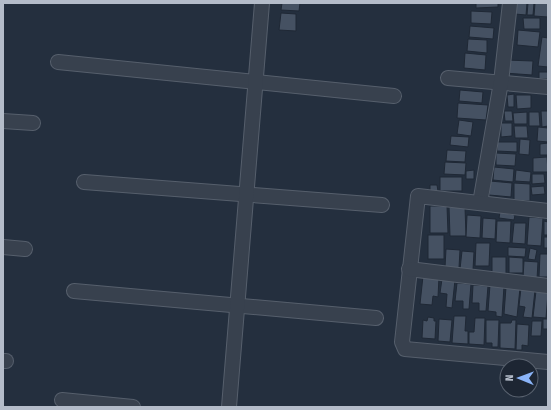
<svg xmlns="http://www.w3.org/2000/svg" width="551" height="410" viewBox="0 0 551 410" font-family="'Fira Sans Condensed',sans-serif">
<rect width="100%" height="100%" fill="#242f3e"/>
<g fill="#455162" stroke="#1f2835">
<polygon points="282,3 300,3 299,11 281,10"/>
<polygon points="476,3 498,3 498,7 476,8"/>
<polygon points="516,3 527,3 526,15 515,14"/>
<polygon points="528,3 534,3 533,15 527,15"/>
<polygon points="535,3 548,3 548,17 534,16"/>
<polygon points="471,11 492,12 491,24 471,23"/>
<polygon points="281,13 296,14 296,31 279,30"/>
<polygon points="523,18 540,18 540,29 524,29"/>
<polygon points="470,26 494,28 493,39 469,37"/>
<polygon points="518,30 540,32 538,47 517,45"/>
<polygon points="542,37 548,38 548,67 538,66"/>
<polygon points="468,39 487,40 487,53 467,51"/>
<polygon points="465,53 486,55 485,70 464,68"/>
<polygon points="505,60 533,61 532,75 504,73"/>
<rect x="539" y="72" width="9" height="7"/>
<polygon points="460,90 483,92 482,103 459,101"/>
<polygon points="514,94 514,107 508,107 507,95"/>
<polygon points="516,95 531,95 531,108 517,109"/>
<polygon points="458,103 488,105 486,120 457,118"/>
<polygon points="504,111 512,111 513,121 505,121"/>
<polygon points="541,111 548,111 548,126 542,127"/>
<polygon points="527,112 527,124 514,124 513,113"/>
<polygon points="529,112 539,112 540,126 529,126"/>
<polygon points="459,120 473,122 471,136 457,134"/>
<polygon points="501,123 512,123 512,136 501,137"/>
<polygon points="514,126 527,126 528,138 515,138"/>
<polygon points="538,127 548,128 548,142 537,141"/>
<polygon points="451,136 469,137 468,147 450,145"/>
<polygon points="520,139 530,140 529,155 519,154"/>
<polygon points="497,142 517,142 517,152 497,151"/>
<polygon points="548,143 548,155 540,155 540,144"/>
<polygon points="447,150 466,151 465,162 446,161"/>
<polygon points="496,153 516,154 515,166 496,165"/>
<polygon points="547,157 548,172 533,172 533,158"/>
<polygon points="445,162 466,163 465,175 444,174"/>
<polygon points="494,167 514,169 513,182 493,180"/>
<polygon points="474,170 474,179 466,179 466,171"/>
<polygon points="516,170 531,172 530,182 515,181"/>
<polygon points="532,174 544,174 545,183 532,184"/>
<rect x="440" y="177" width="22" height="14"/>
<polygon points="490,181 512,183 511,197 489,195"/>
<polygon points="514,183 530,184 530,201 514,200"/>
<polygon points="430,185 437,185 438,191 430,192"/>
<polygon points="544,186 545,194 532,195 531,187"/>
<polygon points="430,206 447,206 448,233 430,233"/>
<polygon points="449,207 465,207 466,236 450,236"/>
<polygon points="500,212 515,215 514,220 499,218"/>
<polygon points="467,215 481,216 480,238 466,237"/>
<polygon points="529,217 543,218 541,246 527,245"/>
<polygon points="483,218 496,219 495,239 482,238"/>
<polygon points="497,221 511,221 510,243 496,242"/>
<polygon points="544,221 548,222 548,235 544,235"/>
<polygon points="514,223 526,223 525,244 512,243"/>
<rect x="428" y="235" width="16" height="24"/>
<rect x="544" y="237" width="4" height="11"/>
<polygon points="476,243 490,243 489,266 475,266"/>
<polygon points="508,247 526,248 525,257 508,256"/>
<polygon points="530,248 537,250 535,260 528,259"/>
<polygon points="446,249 460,250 459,268 445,267"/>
<polygon points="462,251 474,252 473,270 460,269"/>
<polygon points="540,254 548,254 548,277 539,277"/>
<rect x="492" y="257" width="14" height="17"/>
<polygon points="509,257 523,258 523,273 509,273"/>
<polygon points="524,261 538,262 537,279 523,278"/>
<polygon points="423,276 439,277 438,297 433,296 432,305 420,304"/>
<polygon points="442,279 455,280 452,308 446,307 447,294 440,293"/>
<polygon points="457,283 471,284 469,309 463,309 463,301 455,301"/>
<polygon points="473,285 488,286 486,311 479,311 479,303 472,303"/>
<polygon points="490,285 504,286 502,317 496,316 496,312 488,311"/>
<polygon points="506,287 520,288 517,317 504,314"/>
<polygon points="521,288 535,290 532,318 523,317 525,307 519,306"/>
<polygon points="536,291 548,293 546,318 533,317"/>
<polygon points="454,316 466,316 465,331 468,331 468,344 452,343"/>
<polygon points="428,317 434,318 434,321 436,321 435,339 422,338 423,320 427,321"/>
<polygon points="475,318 485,318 484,345 469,344 469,332 474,332"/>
<polygon points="439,319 452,320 450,342 438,341"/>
<rect x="543" y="319" width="5" height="10"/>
<polygon points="486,320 499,320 498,347 492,347 492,343 486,343"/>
<polygon points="512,320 516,320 515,349 500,348 500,323 511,323"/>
<polygon points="532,321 542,321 541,336 531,336"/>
<polygon points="517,324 529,325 528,346 522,345 522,350 516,350"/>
</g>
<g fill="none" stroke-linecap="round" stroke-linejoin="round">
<defs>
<g id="minor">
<polyline points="58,62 394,96"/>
<polyline points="448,78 548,87"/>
<polyline points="3,121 33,123"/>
<polyline points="84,182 382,205"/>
<polyline points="480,203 501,82 510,3"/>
<polyline points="548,211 418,196 402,342 405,349 548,362"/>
<polyline points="3,247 25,249"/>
<polyline points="409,269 548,286"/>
<polyline points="74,291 376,318"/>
<polyline points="3,361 6,361"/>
<polyline points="62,400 133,407"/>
<polyline points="229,407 262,3"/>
</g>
</defs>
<use href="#minor" stroke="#565f6c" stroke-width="16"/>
<use href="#minor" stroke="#38414e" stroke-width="14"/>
</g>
<rect width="551" height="410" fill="none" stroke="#b4bcc9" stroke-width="8"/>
<g transform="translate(519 378) rotate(271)"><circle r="19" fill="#1d2633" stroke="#59626f"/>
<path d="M0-3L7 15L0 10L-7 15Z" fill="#8ab4f8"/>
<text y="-6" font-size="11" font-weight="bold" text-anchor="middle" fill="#b4bcc9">N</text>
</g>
</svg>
